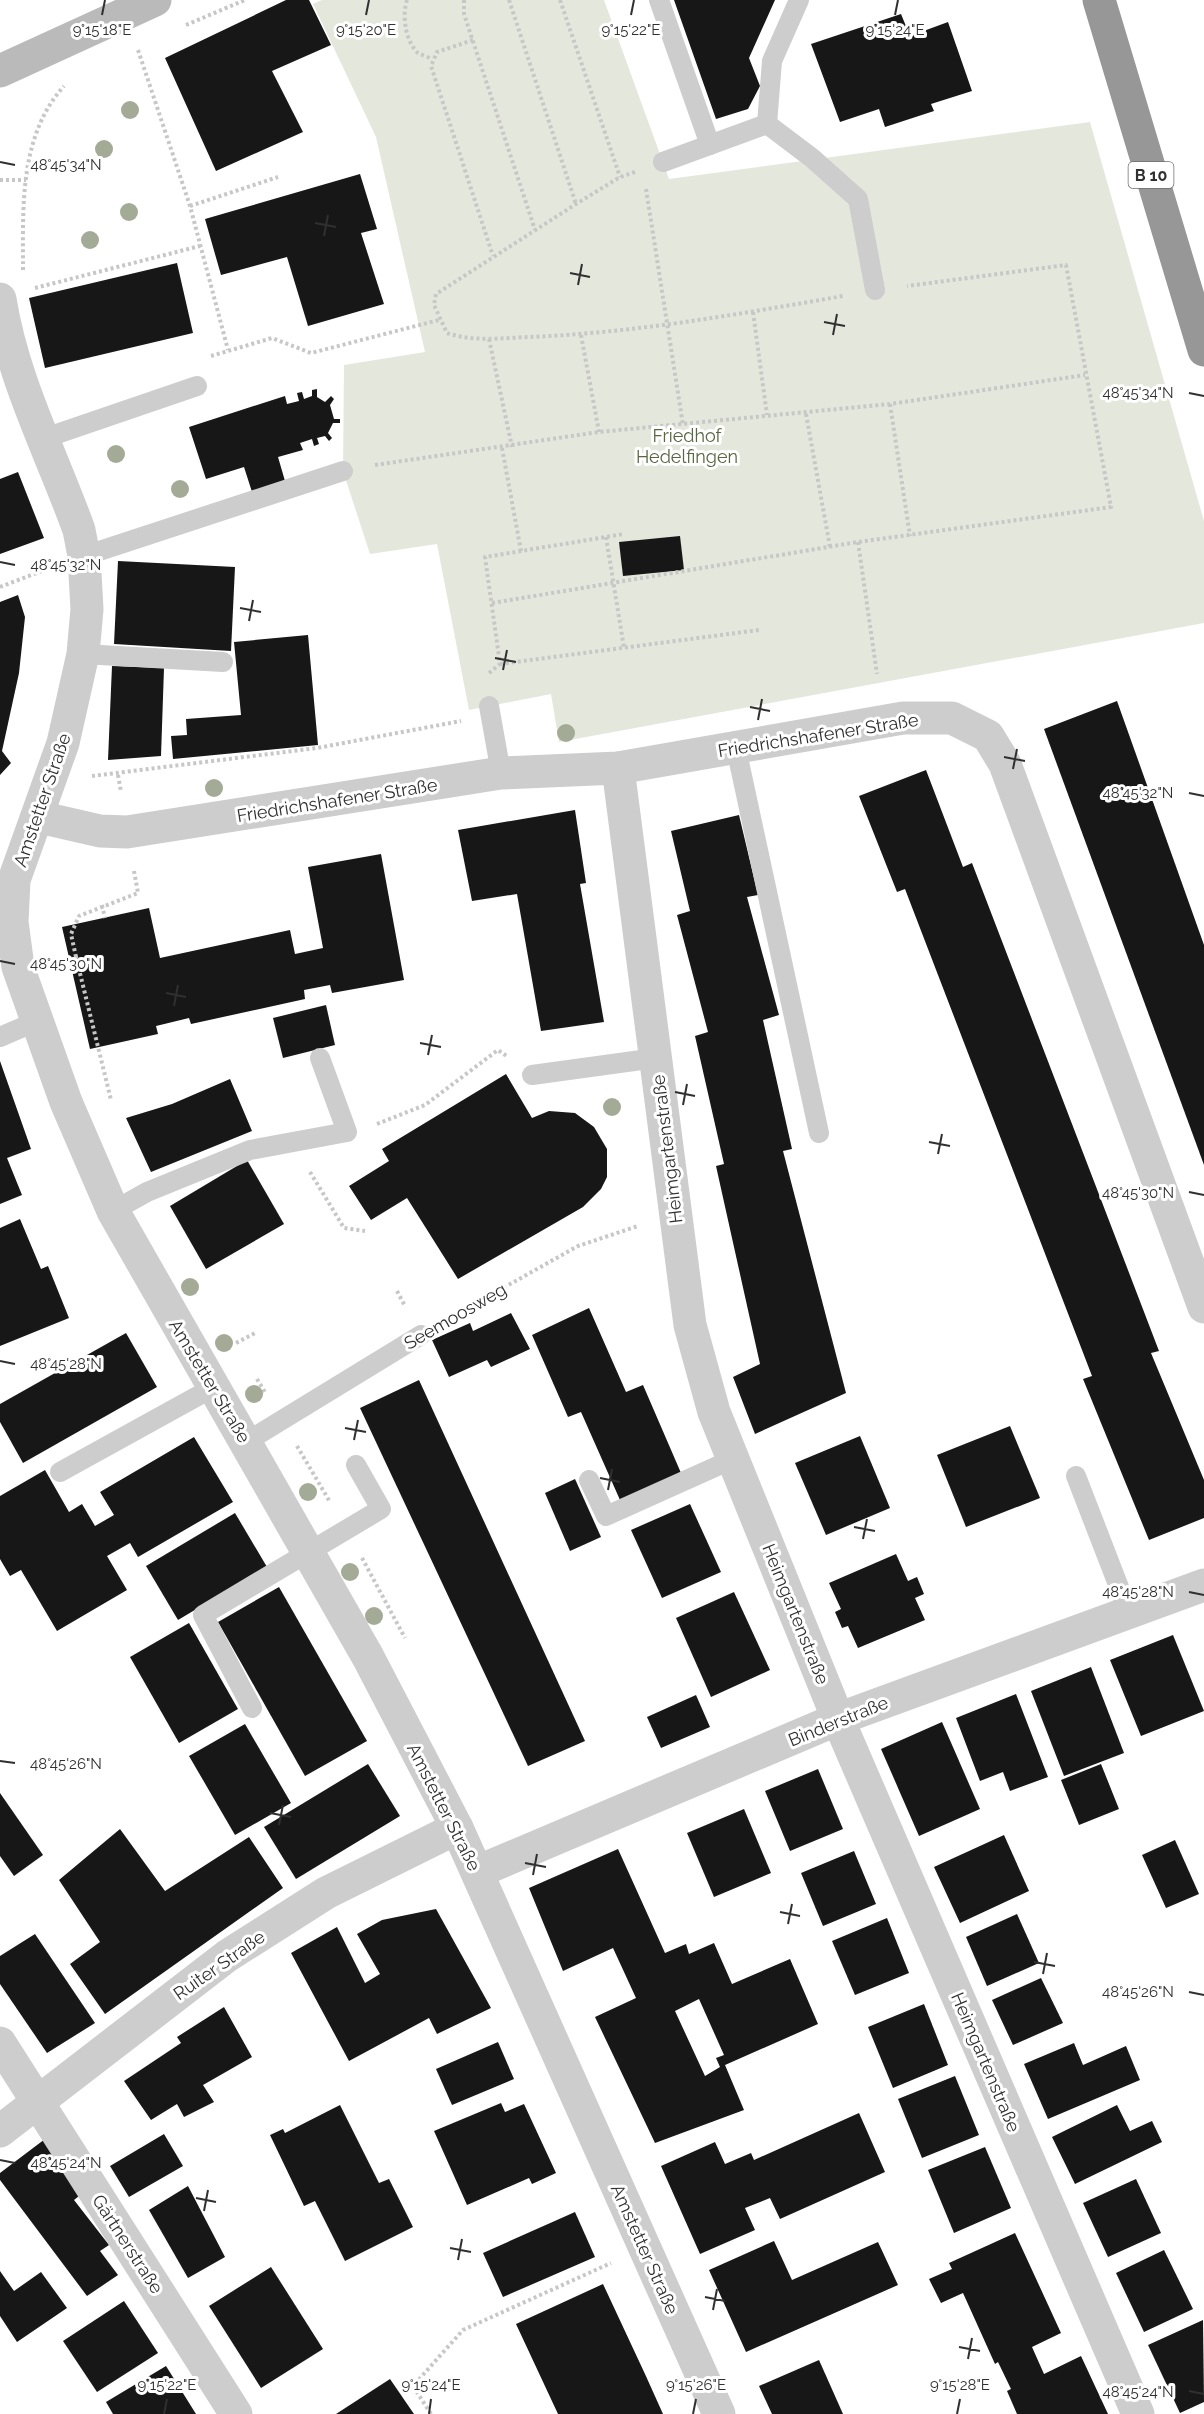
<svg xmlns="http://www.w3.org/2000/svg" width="1204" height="2414" viewBox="0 0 1204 2414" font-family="Raleway,sans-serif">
<rect width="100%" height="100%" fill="#fff"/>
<polygon fill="#e4e8dc" points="322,0 604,0 669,179 1090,122 1204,521 1204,623 559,742 551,694 469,710 437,544 370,554 343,471 344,365 425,352 376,137 313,4"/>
<g fill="#171717" fill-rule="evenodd">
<polygon points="286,0 309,0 331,45 272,71 303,132 216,171 165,58"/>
<polygon points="674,0 775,0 749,58 760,86 748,109 716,119"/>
<polygon points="901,14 910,36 948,22 972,91 931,104 934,111 885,127 879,109 840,122 811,44"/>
<polygon points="360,174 377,229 361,233 384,304 308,326 287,257 221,275 205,219"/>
<polygon points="177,263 193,333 45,368 29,298"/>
<polygon points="317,389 317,397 325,402 331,396 334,399 330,405 334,419 340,419 340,423 333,423 328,433 332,438 329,441 325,436 317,438 319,444 314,446 312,439 300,443 303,450 278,457 285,481 252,492 244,467 206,479 189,427 285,396 287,404 299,401 297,393 302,392 304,399 312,396 312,390"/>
<polygon points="18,472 44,538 0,554 0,479"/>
<polygon points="680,536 684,570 623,576 619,542"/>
<polygon points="118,561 235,567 231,651 114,644"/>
<polygon points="18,595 25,617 19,673 2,751 11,763 0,775 0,602"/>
<polygon points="308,635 318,745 173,759 171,736 187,735 186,719 241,715 234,642"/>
<polygon points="112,666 164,668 161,756 108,760"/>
<polygon points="1117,701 1204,945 1204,1165 1044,729"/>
<polygon points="926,770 963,867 972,863 1159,1351 1151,1353 1204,1480 1204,1518 1149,1540 1083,1379 1092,1376 905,889 897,892 859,796"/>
<polygon points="575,810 586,883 580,884 604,1022 541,1031 517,894 472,901 458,830"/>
<polygon points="739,815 758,895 747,897 779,1015 763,1020 792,1149 783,1151 846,1393 755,1434 733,1377 760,1364 716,1166 724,1164 695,1036 708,1032 677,915 690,911 671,831"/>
<polygon points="381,854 404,980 332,993 330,985 304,990 305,999 191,1024 189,1018 156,1026 158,1034 90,1049 62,927 149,908 160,958 290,930 295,954 323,948 308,867"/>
<polygon points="326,1005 335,1045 283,1058 273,1018"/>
<polygon points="0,1061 31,1149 7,1158 22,1195 0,1204"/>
<polygon points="506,1074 532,1118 549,1111 575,1113 594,1127 607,1149 607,1177 601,1189 583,1207 458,1279 407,1198 371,1220 349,1186 389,1161 382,1149"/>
<polygon points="230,1079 252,1131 151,1172 126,1118 172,1104"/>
<polygon points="247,1160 284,1224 206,1269 170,1206"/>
<polygon points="20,1219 41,1269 48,1266 69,1318 0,1346 0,1228"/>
<polygon points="589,1308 626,1392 643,1385 681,1473 620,1500 581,1412 568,1417 532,1335"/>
<polygon points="511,1313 530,1349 491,1367 487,1360 449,1377 432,1340 470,1323 473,1331"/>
<polygon points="126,1333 157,1387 23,1463 0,1422 0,1404"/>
<polygon points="419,1380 585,1741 528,1766 360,1408"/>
<polygon points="1010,1426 1040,1498 966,1527 937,1455"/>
<polygon points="860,1436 890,1508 826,1535 795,1463"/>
<polygon points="194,1437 233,1502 138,1557 130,1543 107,1556 127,1590 57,1631 21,1570 10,1576 0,1559 0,1496 45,1470 69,1512 82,1504 95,1526 114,1515 100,1492"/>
<polygon points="575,1479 601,1537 570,1551 545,1493"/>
<polygon points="690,1504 721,1572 662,1598 631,1530"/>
<polygon points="235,1513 267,1567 178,1620 146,1566"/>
<polygon points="896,1554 908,1581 917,1577 924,1594 915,1598 925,1620 858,1648 848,1626 842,1628 835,1612 841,1609 829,1583"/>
<polygon points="279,1587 367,1741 305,1776 218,1622"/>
<polygon points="734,1592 770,1670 711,1697 676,1618"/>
<polygon points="189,1623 238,1709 179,1743 130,1657"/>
<polygon points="1173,1635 1204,1711 1141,1736 1110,1660"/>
<polygon points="1091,1667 1124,1753 1064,1776 1031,1691"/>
<polygon points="1016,1694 1048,1777 1010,1791 1003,1772 980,1781 956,1718"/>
<polygon points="696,1695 710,1727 661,1748 647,1717"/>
<polygon points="942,1722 980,1809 919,1836 881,1749"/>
<polygon points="245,1724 291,1803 235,1835 189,1756"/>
<polygon points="368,1764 400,1816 296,1879 264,1827"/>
<polygon points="1101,1764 1119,1809 1079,1825 1061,1780"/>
<polygon points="818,1769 843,1829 790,1851 765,1791"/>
<polygon points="0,1793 43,1855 14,1876 0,1856"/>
<polygon points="744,1809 771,1873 714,1897 687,1833"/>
<polygon points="120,1829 165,1891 249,1837 283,1888 105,2014 70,1964 100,1942 59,1880"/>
<polygon points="1004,1835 1029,1891 960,1923 934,1867"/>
<polygon points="1175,1840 1199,1894 1166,1908 1142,1855"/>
<path d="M618 1849 665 1953 686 1944 689 1954 714 1943 732 1984 790 1959 818 2024 725 2065 744 2110 655 2143 595 2017 636 1998 613 1948 563 1971 529 1888ZM699 1999 724 2055 716 2058 720 2067 705 2076 675 2011Z"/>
<polygon points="854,1851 876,1904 823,1926 801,1873"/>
<polygon points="436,1909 491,2008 437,2034 429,2018 349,2061 291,1953 337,1927 365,1983 380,1974 357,1934 382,1920"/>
<polygon points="1017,1914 1039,1963 987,1986 966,1937"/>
<polygon points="887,1918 909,1973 855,1995 832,1941"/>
<polygon points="35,1934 95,2023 47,2053 0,1984 0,1956"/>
<polygon points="1041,1978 1063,2023 1013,2045 992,2000"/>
<polygon points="924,2004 948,2065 893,2088 868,2027"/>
<polygon points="224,2007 252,2057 203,2085 214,2102 184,2117 177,2104 151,2120 124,2081 181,2043 177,2037"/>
<polygon points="498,2042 514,2079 452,2105 436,2069"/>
<polygon points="1074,2043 1083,2065 1126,2046 1140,2080 1048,2119 1024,2064"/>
<polygon points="955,2076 979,2135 922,2158 898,2099"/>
<polygon points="501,2103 505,2112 524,2104 556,2173 532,2184 529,2178 467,2205 434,2131"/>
<polygon points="340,2105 379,2183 389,2179 413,2227 345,2261 315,2201 304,2206 270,2135 283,2129 285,2133"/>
<polygon points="1117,2105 1130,2131 1152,2121 1162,2142 1075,2184 1052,2137"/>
<polygon points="859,2113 885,2172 780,2219 770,2198 745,2208 755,2230 700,2254 661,2166 715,2142 725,2164 751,2153 754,2160"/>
<polygon points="164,2134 183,2166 129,2197 110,2166"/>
<polygon points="45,2139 84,2192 74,2200 109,2245 100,2251 118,2275 87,2296 0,2180 0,2173"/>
<polygon points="985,2147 1011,2208 954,2233 928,2170"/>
<polygon points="1136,2179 1161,2233 1108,2257 1083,2203"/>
<polygon points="188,2186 225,2257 188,2278 149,2210"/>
<polygon points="575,2212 595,2257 503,2297 483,2253"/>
<polygon points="1015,2233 1061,2333 1032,2347 1044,2374 1081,2356 1108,2414 1017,2414 1007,2391 1011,2389 998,2362 995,2364 963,2293 941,2303 929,2279 952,2269 949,2263"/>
<polygon points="774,2241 792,2280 878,2242 898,2285 746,2352 709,2270"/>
<polygon points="1164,2250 1193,2309 1144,2332 1116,2273"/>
<polygon points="271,2267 323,2349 261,2388 209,2306"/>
<polygon points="0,2271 14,2291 41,2272 67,2308 17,2342 0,2316"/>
<polygon points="603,2284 645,2374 663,2414 558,2414 516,2324"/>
<polygon points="124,2301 158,2353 97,2392 63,2341"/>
<polygon points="1203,2320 1204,2402 1180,2413 1148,2345"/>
<polygon points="819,2360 843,2414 772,2414 759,2386"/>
<polygon points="166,2366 196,2414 113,2414 106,2402"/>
<polygon points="390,2379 414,2414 336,2414"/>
</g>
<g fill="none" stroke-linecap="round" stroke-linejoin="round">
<g stroke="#c7c7c7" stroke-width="4" stroke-dasharray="3 3" stroke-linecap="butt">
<path d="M407 0C402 15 405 41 418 53 422 55 428 57 432 59"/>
<polyline points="464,0 464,14 535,230"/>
<polyline points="509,0 576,204"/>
<polyline points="560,0 620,177"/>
<polyline points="186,25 245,0"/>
<polyline points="473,40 437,52 431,66 493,256"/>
<polyline points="138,50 190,206 228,350"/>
<path d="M635 172 620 177 576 204 436 294 434 305 447 333C473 342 502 338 529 337 634 333 739 314 843 296"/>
<polyline points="0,180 26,180"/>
<polyline points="646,189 683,425"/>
<polyline points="190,206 278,177"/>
<path d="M23 270C23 207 19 136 64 86"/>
<polyline points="35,288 200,246"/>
<polyline points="753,312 767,415"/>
<polyline points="581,335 599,432"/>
<polyline points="489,339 512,447"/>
<polyline points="211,356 272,338 311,353 439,320"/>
<polyline points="890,404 910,536"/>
<polyline points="806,414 830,547"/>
<polyline points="502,448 521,551"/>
<polyline points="375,465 599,432 890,404 1085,375"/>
<polyline points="606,537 624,648"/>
<polyline points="858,542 877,674"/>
<polyline points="0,587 47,569"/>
<polyline points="492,603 858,542 1111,507 1066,265 907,286"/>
<polyline points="500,664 759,630"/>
<polyline points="489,673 500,664 485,557 624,534"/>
<polyline points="118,775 121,792"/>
<polyline points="92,776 317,748 461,721"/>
<polyline points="102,905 105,918"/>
<polyline points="76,957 71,934 79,916 138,893 134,871"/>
<polyline points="57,961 76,957 111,1100"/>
<polyline points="377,1124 425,1105 498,1050 508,1057"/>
<polyline points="310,1172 344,1228 365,1231"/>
<polyline points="397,1291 405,1306"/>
<polyline points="446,1320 578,1246 638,1226"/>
<polyline points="236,1343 257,1332"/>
<polyline points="257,1379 266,1394"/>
<polyline points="297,1446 330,1502"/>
<polyline points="362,1558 405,1638"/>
<polyline points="431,2414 413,2386 463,2330 611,2263"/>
</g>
<g stroke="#cdcdcd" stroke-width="20">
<polyline points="659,0 710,145"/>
<polyline points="767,124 812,158 858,199 875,290"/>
<polyline points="663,162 767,124 772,61 799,0"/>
<polyline points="42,439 197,386"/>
<polyline points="84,556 343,471"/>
<polyline points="83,654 223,662"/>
<polyline points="489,706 501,773"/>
<polyline points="736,748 819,1133"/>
<polyline points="0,1037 37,1021"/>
<polyline points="532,1075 656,1058"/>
<polyline points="113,1211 147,1192 250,1150 347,1132 320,1058"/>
<polyline points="246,1442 421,1335"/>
<polyline points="60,1472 214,1387"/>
<polyline points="1076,1476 1129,1613"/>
<polyline points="589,1480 606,1516 733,1459"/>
<polyline points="252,1708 203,1615 381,1509 356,1465"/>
</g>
<g stroke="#cdcdcd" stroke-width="33">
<path d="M0 299C13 381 51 452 79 530L84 556 87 609 83 654 63 743 14 880 12 922 18 967 66 1102 113 1211 368 1657 457 1828 719 2414"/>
<polyline points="618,768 690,1325 714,1412 838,1719 1138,2414"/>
<polyline points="39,817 100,831 127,832 501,773 618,768 903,718 952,718 988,736 1005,764 1204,1307"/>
<polyline points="477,1872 838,1719 1204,1585"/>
<polyline points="0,2043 236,2414"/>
<polyline points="0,2131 227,1956 326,1893 457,1828"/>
</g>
<polyline stroke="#bababa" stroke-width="33" points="0,71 155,0"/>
<polyline stroke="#979797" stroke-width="33" points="1099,0 1204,350"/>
</g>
<g fill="#a3ab97">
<circle cx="130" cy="110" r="9"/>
<circle cx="104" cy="149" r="9"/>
<circle cx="129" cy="212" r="9"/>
<circle cx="90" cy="240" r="9"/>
<circle cx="116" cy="454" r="9"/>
<circle cx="180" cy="489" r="9"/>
<circle cx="566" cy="733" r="9"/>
<circle cx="214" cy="788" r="9"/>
<circle cx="612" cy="1107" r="9"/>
<circle cx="190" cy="1287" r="9"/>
<circle cx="224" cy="1343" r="9"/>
<circle cx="254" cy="1394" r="9"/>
<circle cx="308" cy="1492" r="9"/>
<circle cx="350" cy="1572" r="9"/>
<circle cx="374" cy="1616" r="9"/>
</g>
<path fill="none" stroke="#303030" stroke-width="2" d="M102 15 105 0M366 15 369 0M631 15 634 0M895 15 898 0M0 162 15 165M315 223 336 227M324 236 328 215M570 273 590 277M578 285 582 264M824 322 845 326M833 335 837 314M1189 393 1204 396M0 562 15 565M240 608 261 612M249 621 253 600M495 658 516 662M503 670 507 650M750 707 770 711M758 720 762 699M1004 757 1025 761M1013 769 1017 749M1189 793 1204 796M0 961 15 964M166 993 186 997M174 1006 178 985M420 1043 441 1047M428 1055 432 1035M675 1092 695 1096M683 1105 687 1084M929 1142 950 1146M938 1154 942 1134M1189 1192 1204 1195M0 1361 15 1364M345 1428 366 1432M354 1440 358 1420M600 1478 620 1482M608 1490 612 1469M854 1527 875 1531M863 1539 867 1519M1189 1592 1204 1595M0 1761 15 1763M270 1813 291 1817M279 1825 283 1805M525 1863 546 1867M533 1875 537 1854M780 1912 800 1916M788 1924 792 1904M1034 1962 1055 1966M1043 1974 1047 1953M1189 1992 1204 1995M0 2160 15 2163M196 2198 216 2202M204 2211 208 2190M450 2248 471 2252M458 2260 462 2239M705 2297 725 2301M713 2310 717 2289M959 2347 980 2351M968 2359 972 2338M1189 2391 1204 2394M164 2414 167 2399M429 2414 431 2399M693 2414 696 2399M957 2414 960 2399"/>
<g text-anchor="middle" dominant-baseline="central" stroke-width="6" stroke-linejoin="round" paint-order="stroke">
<rect fill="#fff" stroke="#6e6e6e" stroke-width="1.5" x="1128.5" y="162" width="45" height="26" rx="4.5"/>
<g font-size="16" font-weight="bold" fill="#303030">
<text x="1151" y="175">B 10</text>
</g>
<g font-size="18" fill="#586742" stroke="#fff">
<text x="687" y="435">Friedhof<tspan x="687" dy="21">Hedelfingen</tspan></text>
</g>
<g font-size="18" fill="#303030" stroke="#fff">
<text transform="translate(818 735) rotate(-9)">Friedrichshafener Straße</text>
<text transform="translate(42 800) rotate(-71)">Amstetter Straße</text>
<text transform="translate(337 800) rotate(-9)">Friedrichshafener Straße</text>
<text transform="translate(667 1149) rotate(-97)">Heimgartenstraße</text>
<text transform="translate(455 1316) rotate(-30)">Seemoosweg</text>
<text transform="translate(210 1381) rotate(59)">Amstetter Straße</text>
<text transform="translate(796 1614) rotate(68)">Heimgartenstraße</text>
<text transform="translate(838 1721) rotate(-22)">Binderstraße</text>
<text transform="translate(444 1807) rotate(63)">Amstetter Straße</text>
<text transform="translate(219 1965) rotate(-35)">Ruiter Straße</text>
<text transform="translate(986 2062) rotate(67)">Heimgartenstraße</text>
<text transform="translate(128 2244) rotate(57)">Gärtnerstraße</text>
<text transform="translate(645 2249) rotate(66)">Amstetter Straße</text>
</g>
</g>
<g font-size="15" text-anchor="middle" fill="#303030" stroke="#fff" stroke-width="6" stroke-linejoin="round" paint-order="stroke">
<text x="102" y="35">9°15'18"E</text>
<text x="366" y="35">9°15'20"E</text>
<text x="631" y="35">9°15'22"E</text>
<text x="895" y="35">9°15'24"E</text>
<text x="66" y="170">48°45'34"N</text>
<text x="1138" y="398">48°45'34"N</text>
<text x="66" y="570">48°45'32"N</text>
<text x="1138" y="798">48°45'32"N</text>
<text x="66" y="969">48°45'30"N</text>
<text x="1138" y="1198">48°45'30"N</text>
<text x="66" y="1369">48°45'28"N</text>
<text x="1138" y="1597">48°45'28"N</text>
<text x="66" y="1769">48°45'26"N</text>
<text x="1138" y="1997">48°45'26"N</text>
<text x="66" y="2168">48°45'24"N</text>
<text x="167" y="2390">9°15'22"E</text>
<text x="431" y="2390">9°15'24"E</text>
<text x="696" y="2390">9°15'26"E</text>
<text x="960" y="2390">9°15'28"E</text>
<text x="1138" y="2397">48°45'24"N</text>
</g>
</svg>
